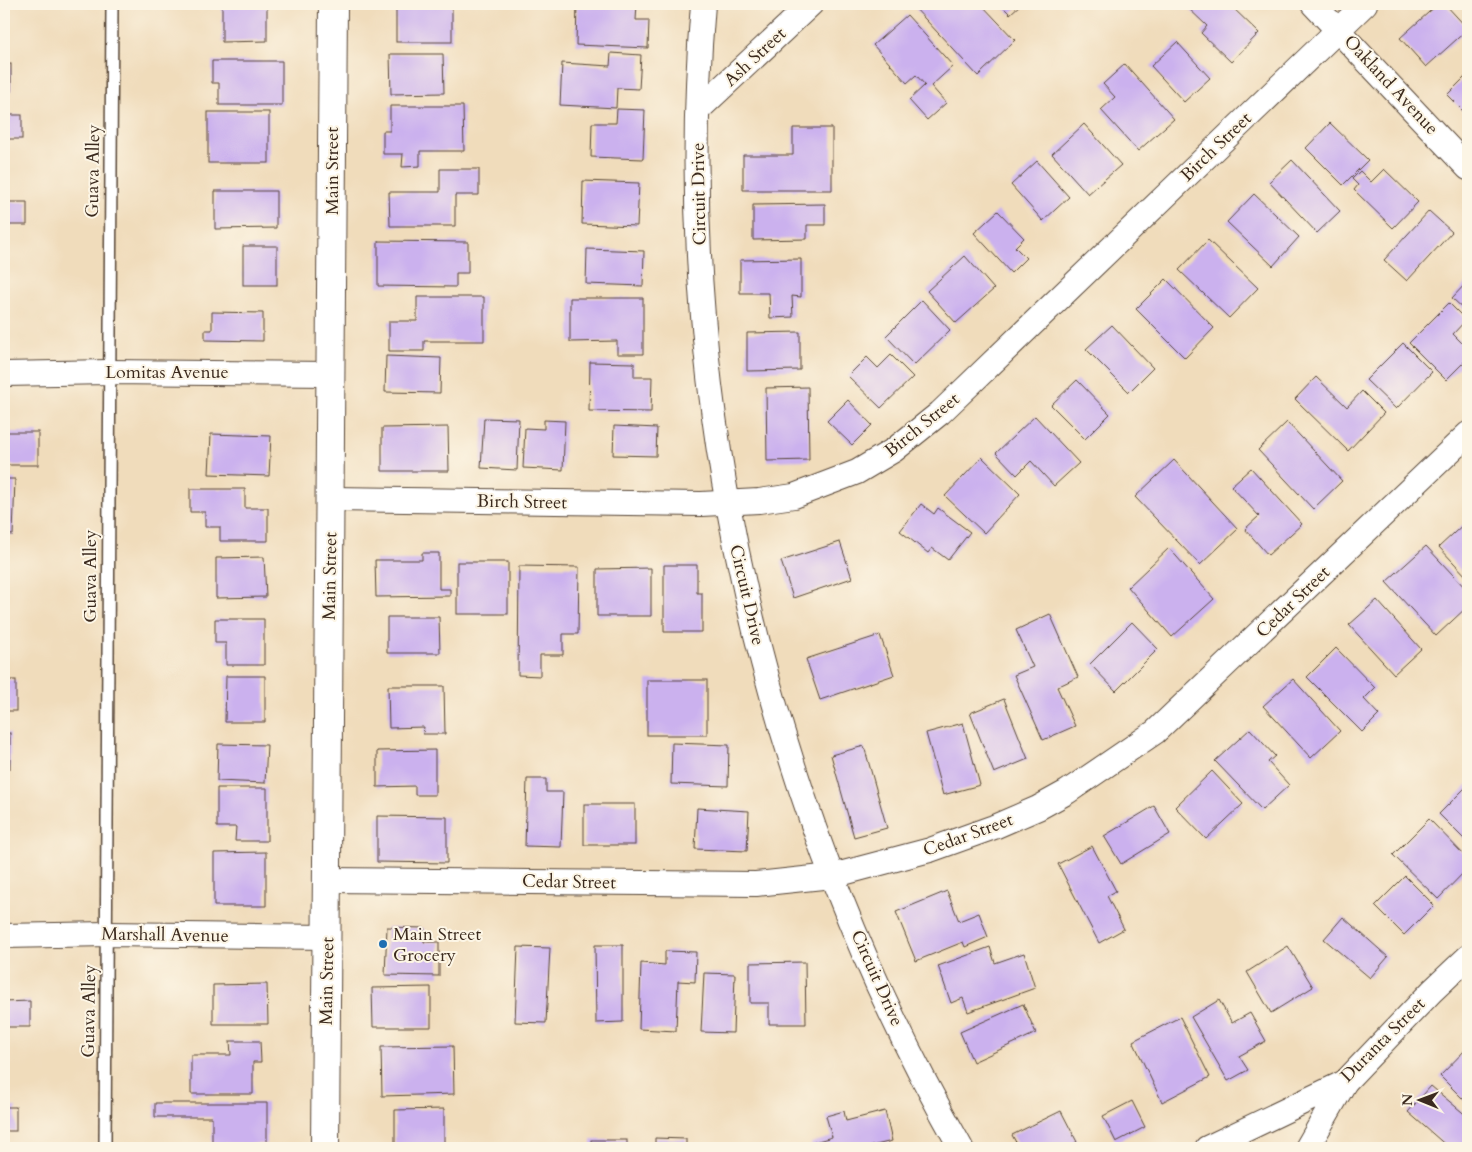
<svg xmlns="http://www.w3.org/2000/svg" width="1472" height="1152" viewBox="0 0 1472 1152" font-family="Cardo,serif">
<rect width="100%" height="100%" fill="#fcf5e5"/>
<filter id="ink" filterUnits="userSpaceOnUse"><feTurbulence type="fractalNoise" baseFrequency=".02" numOctaves="2"/><feDisplacementMap in="SourceGraphic" scale="10" xChannelSelector="R" yChannelSelector="G"/><feConvolveMatrix kernelMatrix="1 2 1 2 8 2 1 2 1" color-interpolation-filters="sRGB"/></filter>
<filter id="wash" filterUnits="userSpaceOnUse"><feTurbulence type="fractalNoise" baseFrequency=".0096" numOctaves="4" result="noise"/><feDisplacementMap in="SourceGraphic" scale="20" xChannelSelector="R" yChannelSelector="G"/><feGaussianBlur stdDeviation="1.12" result="paint"/><feColorMatrix in="noise" values="0 0 0 0 0 0 0 0 0 0 0 0 0 0 0 0 0 1.4 0 .05"/><feComposite in="paint" operator="in"/></filter>
<g filter="url(#wash)">
<rect width="100%" height="100%" fill="#f0dcbb"/>
<g id="blocks">
<g fill="#cbb1ee">
<polygon points="222,4 267,4 267,41 222,42"/>
<rect x="396" y="4" width="56" height="38"/>
<polygon points="577,4 637,4 636,20 649,20 648,48 576,45"/>
<polygon points="915,4 981,4 1015,40 978,76 913,6"/>
<polygon points="1000,4 1021,4 1010,14"/>
<polygon points="1184,4 1229,4 1259,33 1231,62 1201,33 1207,26"/>
<polygon points="1438,4 1445,4 1468,29 1426,67 1400,38"/>
<polygon points="907,15 953,66 931,86 946,103 927,120 909,100 925,85 916,75 907,83 873,45"/>
<polygon points="1177,42 1210,78 1184,102 1151,66"/>
<polygon points="611,53 641,55 639,89 617,88 616,108 560,105 562,63 610,66"/>
<polygon points="390,54 443,54 444,93 391,94"/>
<polygon points="212,61 282,61 282,105 219,105 219,83 212,83"/>
<rect x="4" y="64" width="7" height="27"/>
<polygon points="1125,64 1174,119 1138,151 1101,110 1115,97 1103,84"/>
<polygon points="1468,74 1468,116 1447,95"/>
<polygon points="390,106 463,106 464,151 420,151 420,166 402,167 403,154 383,154 383,131 390,131"/>
<polygon points="617,109 645,110 643,159 591,157 592,123 616,123"/>
<rect x="208" y="112" width="61" height="51"/>
<rect x="4" y="115" width="18" height="24"/>
<polygon points="1330,123 1368,160 1343,185 1306,148"/>
<polygon points="1084,124 1121,165 1088,194 1052,154"/>
<polygon points="793,128 832,128 832,190 743,190 743,155 793,155"/>
<polygon points="1292,160 1340,211 1317,233 1269,182"/>
<polygon points="1037,161 1069,197 1043,221 1011,185"/>
<polygon points="440,169 479,169 479,195 455,195 455,226 390,226 389,192 440,192"/>
<polygon points="1384,169 1418,202 1393,228 1354,190 1358,185 1352,179 1360,171 1371,182"/>
<polygon points="583,181 639,183 637,226 582,224"/>
<polygon points="215,191 276,191 276,228 215,229"/>
<polygon points="4,193 6,202 27,202 27,225 4,225"/>
<polygon points="1254,194 1299,237 1273,266 1227,222"/>
<polygon points="825,204 825,225 807,225 807,239 753,240 753,205"/>
<polygon points="998,211 1024,238 1015,247 1026,258 1011,273 974,233"/>
<polygon points="1429,211 1452,232 1407,281 1384,260"/>
<polygon points="1208,240 1258,288 1229,318 1179,270"/>
<polygon points="378,241 468,242 468,273 456,273 456,287 378,286"/>
<rect x="243" y="246" width="34" height="39"/>
<polygon points="587,249 644,251 643,286 586,284"/>
<polygon points="965,256 994,289 956,323 927,291"/>
<polygon points="801,259 801,297 792,296 793,317 770,318 769,293 740,293 740,260"/>
<polygon points="1166,279 1214,328 1185,358 1136,309"/>
<polygon points="1468,281 1468,313 1452,298"/>
<polygon points="417,297 484,297 484,341 424,341 424,351 389,351 389,321 417,321"/>
<polygon points="570,298 643,298 643,354 617,354 617,341 570,342"/>
<polygon points="922,300 950,330 914,365 886,336"/>
<polygon points="1449,303 1466,320 1453,334 1468,349 1468,358 1446,380 1409,343"/>
<polygon points="212,312 263,313 263,341 205,340 205,330 212,330"/>
<polygon points="1112,325 1153,368 1129,392 1086,349"/>
<polygon points="800,332 800,370 747,371 747,333"/>
<polygon points="1403,343 1432,372 1396,409 1366,380"/>
<polygon points="891,355 913,377 881,408 848,376 867,357 878,368"/>
<polygon points="386,356 441,358 440,393 385,392"/>
<polygon points="590,362 634,363 634,377 652,377 651,412 589,411"/>
<polygon points="1316,377 1347,407 1362,391 1384,413 1348,451 1295,399"/>
<polygon points="1077,380 1110,414 1085,439 1051,405"/>
<polygon points="808,387 809,460 767,461 766,388"/>
<polygon points="848,400 872,425 852,445 827,421"/>
<polygon points="1035,416 1079,463 1054,486 1031,461 1017,475 996,453"/>
<polygon points="484,418 519,419 517,470 481,468"/>
<polygon points="544,420 565,421 563,470 523,468 525,428 544,429"/>
<polygon points="1287,422 1342,481 1313,509 1258,450"/>
<polygon points="614,426 657,428 656,456 613,455"/>
<polygon points="448,427 449,471 382,471 382,428"/>
<rect x="4" y="432" width="34" height="33"/>
<polygon points="211,434 271,436 269,476 209,474"/>
<polygon points="982,457 1020,494 984,533 945,496"/>
<polygon points="1174,460 1238,529 1200,565 1135,497"/>
<polygon points="1251,468 1302,524 1268,555 1245,529 1259,516 1231,486"/>
<polygon points="4,479 15,479 13,535 4,534"/>
<polygon points="190,489 245,489 245,508 268,508 268,541 220,541 220,527 205,527 205,512 190,512"/>
<polygon points="921,504 934,514 938,508 970,532 948,560 932,548 928,553 900,531"/>
<polygon points="1468,520 1468,578 1439,547"/>
<polygon points="840,542 852,578 793,598 781,561"/>
<polygon points="1426,546 1468,591 1468,606 1436,636 1386,582"/>
<polygon points="1169,548 1214,599 1172,637 1128,587"/>
<polygon points="422,553 439,553 439,589 450,589 450,596 376,597 375,560 422,560"/>
<polygon points="264,557 266,597 216,598 216,558"/>
<rect x="457" y="562" width="51" height="52"/>
<polygon points="664,565 697,565 697,593 702,593 702,632 664,632"/>
<polygon points="519,566 579,567 578,634 563,634 563,655 540,655 540,676 518,675"/>
<polygon points="651,568 651,616 597,616 597,569"/>
<polygon points="1377,600 1421,649 1394,674 1349,625"/>
<polygon points="1050,614 1078,677 1057,687 1075,726 1043,740 1014,675 1033,667 1016,630"/>
<polygon points="387,617 439,617 440,653 387,653"/>
<polygon points="215,619 264,619 264,665 226,665 226,643 215,643"/>
<polygon points="1132,622 1158,649 1116,691 1090,664"/>
<polygon points="880,635 894,675 820,700 806,659"/>
<polygon points="1336,648 1375,688 1364,699 1379,715 1362,732 1307,677"/>
<polygon points="226,676 265,676 265,722 225,722"/>
<polygon points="1293,679 1340,731 1311,758 1263,706"/>
<rect x="4" y="680" width="12" height="31"/>
<rect x="647" y="680" width="60" height="55"/>
<polygon points="388,686 444,686 445,734 423,734 424,727 389,728"/>
<polygon points="1004,699 1028,759 994,773 970,713"/>
<polygon points="963,723 980,785 943,795 926,733"/>
<polygon points="1250,729 1275,756 1268,762 1289,785 1262,810 1215,761"/>
<rect x="4" y="733" width="6" height="36"/>
<polygon points="672,743 729,745 728,786 671,784"/>
<polygon points="218,744 267,745 265,783 217,781"/>
<polygon points="864,746 887,828 854,837 831,755"/>
<polygon points="435,750 435,795 415,795 415,786 377,787 377,751"/>
<polygon points="1212,771 1243,804 1206,839 1175,807"/>
<polygon points="527,779 546,779 546,792 563,792 561,847 525,846"/>
<polygon points="1468,785 1468,843 1439,814"/>
<polygon points="217,788 267,788 267,841 235,841 236,827 217,827"/>
<rect x="584" y="804" width="51" height="41"/>
<polygon points="1154,806 1170,834 1121,864 1104,836"/>
<polygon points="697,808 749,811 747,851 695,849"/>
<polygon points="377,816 447,817 447,863 377,862"/>
<polygon points="1429,819 1468,859 1468,868 1438,899 1393,855"/>
<polygon points="1092,846 1116,891 1107,896 1124,929 1099,943 1058,864"/>
<polygon points="266,852 266,906 214,906 214,853"/>
<polygon points="1405,876 1434,905 1404,935 1375,906"/>
<polygon points="947,891 959,921 979,913 988,937 965,947 963,942 916,961 896,912"/>
<polygon points="1343,917 1388,957 1370,978 1324,939"/>
<polygon points="387,927 424,928 424,942 439,942 439,976 385,975"/>
<polygon points="595,945 623,945 623,1022 596,1023"/>
<polygon points="1288,946 1313,987 1271,1013 1247,972"/>
<polygon points="518,947 550,948 546,1023 515,1022"/>
<polygon points="990,947 995,963 1024,953 1035,988 968,1012 963,998 951,1003 938,966"/>
<polygon points="665,951 696,952 695,982 678,981 676,1031 639,1029 641,963 665,965"/>
<polygon points="805,962 806,1024 769,1024 769,1003 750,1003 750,963"/>
<polygon points="704,973 735,974 733,1033 701,1032"/>
<polygon points="267,984 268,1024 213,1024 213,985"/>
<polygon points="431,987 431,1027 373,1027 372,988"/>
<polygon points="1219,1000 1232,1023 1250,1013 1266,1041 1239,1056 1248,1070 1228,1081 1191,1017"/>
<polygon points="30,1001 30,1027 4,1027 4,1002"/>
<polygon points="1023,1004 1036,1033 973,1062 960,1032"/>
<polygon points="1180,1017 1210,1077 1162,1102 1133,1041"/>
<polygon points="230,1041 260,1041 261,1062 253,1062 253,1094 191,1094 191,1055 231,1055"/>
<polygon points="453,1046 454,1094 382,1096 381,1047"/>
<polygon points="1468,1047 1468,1104 1440,1076"/>
<polygon points="1431,1086 1468,1117 1468,1148 1449,1148 1408,1112"/>
<polygon points="1132,1101 1145,1127 1116,1142 1103,1116"/>
<polygon points="155,1103 267,1103 267,1144 212,1143 212,1117 155,1117"/>
<rect x="4" y="1107" width="12" height="24"/>
<polygon points="444,1109 444,1148 395,1148 395,1110"/>
<polygon points="844,1111 846,1121 885,1111 892,1141 864,1148 812,1148 811,1143 832,1137 826,1116"/>
<polygon points="1061,1111 1077,1142 1065,1148 1019,1148 1012,1135"/>
<polygon points="655,1138 686,1139 686,1148 655,1148"/>
<rect x="591" y="1140" width="36" height="8"/>
</g>
</g>
</g>
<g filter="url(#ink)">
<use href="#blocks" fill-opacity="0" stroke="#564536" stroke-width="1"/>
<g fill="none" stroke-linecap="round" stroke-linejoin="round">
<defs>
<polyline id="lane" points="105,1148 112,4"/>
<g id="street">
<path d="M703 4C670 398 766 805 961 1148"/>
<polyline points="1313,4 1468,168"/>
<polyline points="698,110 811,4"/>
<polyline points="4,374 108,372 331,374"/>
<polyline points="331,499 701,504 759,501 794,496 857,472 894,450 940,413 1365,4"/>
<polyline points="327,880 756,884 832,876 930,850 994,827 1038,808 1067,792 1155,732 1468,434"/>
<polyline points="4,936 107,934 327,937"/>
<polyline points="1207,1148 1345,1082 1432,991 1468,957"/>
<polyline points="1307,1148 1345,1082"/>
</g>
<polyline id="secondary" points="325,1148 333,4"/>
</defs>
<use href="#lane" stroke="#564536" stroke-width="14"/>
<use href="#street" stroke="#564536" stroke-width="26"/>
<use href="#secondary" stroke="#564536" stroke-width="30"/>
<use href="#lane" stroke="#fff" stroke-width="11"/>
<use href="#street" stroke="#fff" stroke-width="24"/>
<use href="#secondary" stroke="#fff" stroke-width="28"/>
</g>
</g>
<circle fill="#1f6fb2" stroke="#fcf5e5" stroke-width="2" cx="383" cy="944" r="5"/>
<g text-anchor="middle" dominant-baseline="central" stroke-width="4" stroke-linejoin="round" paint-order="stroke">
<g font-size="18" fill="#3b2a1e" stroke="#fcf5e5">
<text transform="translate(755 57) rotate(-43)">Ash Street</text>
<text transform="translate(1391 85) rotate(47)">Oakland Avenue</text>
<text transform="translate(1216 147) rotate(-44)">Birch Street</text>
<text transform="translate(93 171) rotate(-89)">Guava Alley</text>
<text transform="translate(332 171) rotate(-90)">Main Street</text>
<text transform="translate(699 194) rotate(-91)">Circuit Drive</text>
<text x="167" y="372">Lomitas Avenue</text>
<text transform="translate(922 425) rotate(-39)">Birch Street</text>
<text transform="translate(522 502) rotate(1)">Birch Street</text>
<text transform="translate(90 576) rotate(-90)">Guava Alley</text>
<text transform="translate(330 576) rotate(-89)">Main Street</text>
<text transform="translate(747 595) rotate(77)">Circuit Drive</text>
<text transform="translate(1293 602) rotate(-44)">Cedar Street</text>
<text transform="translate(968 835) rotate(-20)">Cedar Street</text>
<text transform="translate(569 882) rotate(1)">Cedar Street</text>
<text transform="translate(165 935) rotate(1)">Marshall Avenue</text>
<text transform="translate(877 978) rotate(66)">Circuit Drive</text>
<text transform="translate(327 981) rotate(-89)">Main Street</text>
<text transform="translate(89 1011) rotate(-89)">Guava Alley</text>
<text transform="translate(1383 1040) rotate(-45)">Duranta Street</text>
</g>
<g font-size="18" fill="#3b2a1e" stroke="#fcf5e5" text-anchor="start">
<text x="393" y="934">Main Street<tspan x="393" dy="21">Grocery</tspan></text>
</g>
</g>
<rect width="1472" height="1152" fill="none" stroke="#fcf5e5" stroke-width="20"/>
<g transform="translate(1420 1100) rotate(271)" stroke="#fcf5e5" stroke-width="4" paint-order="stroke">
<path d="M0-4L9 19L0 12L-9 19Z" fill="#3b2a1e"/>
<text y="-8" font-size="14" font-weight="bold" text-anchor="middle" fill="#3b2a1e">N</text>
</g>
</svg>
